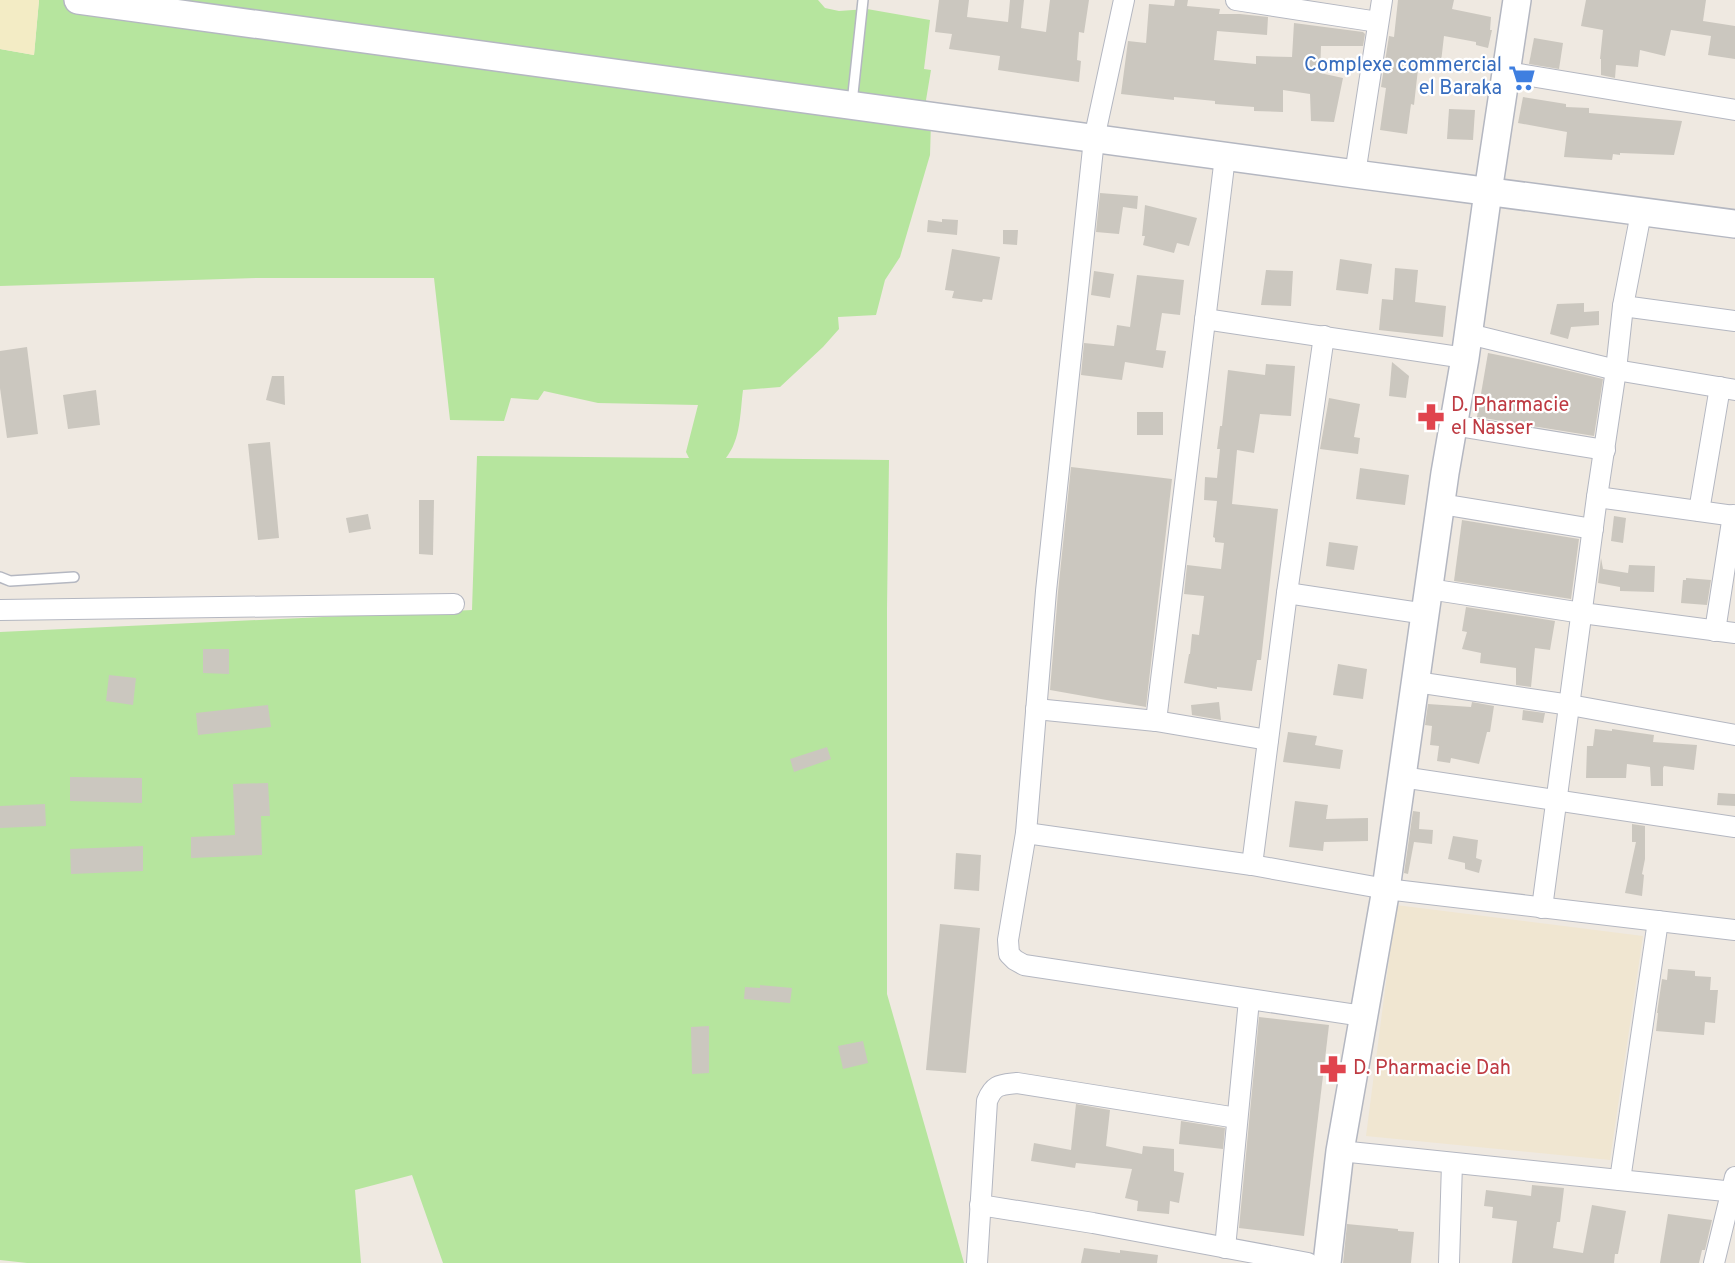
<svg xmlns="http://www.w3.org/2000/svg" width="1735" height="1263" viewBox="0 0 1735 1263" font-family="Overpass,sans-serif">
<rect width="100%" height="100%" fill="#efe9e1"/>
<polygon fill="#f0e6d1" points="1396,905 1643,936 1610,1160 1366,1136"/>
<path fill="#b6e59e" d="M39 0H818L825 8 839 11 867 9 930 20 924 69 931 70 926 100 931 122 930 155 900 257 885 280 876 315 838 317 839 329 823 347 780 387 743 390C740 413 741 439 726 458L889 460 887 609V994L964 1263H443L412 1175 355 1190 361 1263H27L0 1260V632L472 610 477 456 689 458 686 452 698 405 598 403 544 391 538 400 511 398 504 421 450 420 434 278H257L0 286V49L34 55Z"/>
<polygon fill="#f3ecc5" points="0,0 39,0 34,55 0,49"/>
<g fill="#cbc7bf">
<polygon points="939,0 969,0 967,17 1008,22 1010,0 1024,0 1021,28 1046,32 1050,0 1089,0 1084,33 1079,32 1077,60 1081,61 1079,82 998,70 1000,56 949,49 952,34 935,32"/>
<polygon points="1175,0 1188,0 1187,6 1220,9 1219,14 1240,14 1268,17 1267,35 1217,31 1214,60 1256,64 1256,56 1292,57 1294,23 1363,32 1365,34 1363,46 1321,46 1320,73 1343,78 1334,122 1311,121 1310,94 1283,90 1283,112 1254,111 1254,107 1215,104 1215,101 1174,97 1174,100 1121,94 1128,41 1146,43 1149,4 1174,6"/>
<polygon points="1398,0 1454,0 1452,9 1491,17 1490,30 1492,30 1488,48 1476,45 1476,42 1444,36 1441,62 1419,60 1414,105 1411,104 1407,134 1380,130 1386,88 1381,87 1389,36 1394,37"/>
<polygon points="1586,0 1706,0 1703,21 1735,26 1735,59 1708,55 1711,36 1671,30 1665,56 1640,50 1638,67 1616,65 1615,78 1601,75 1601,59 1600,59 1603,30 1581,26"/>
<polygon points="1534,38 1563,43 1559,69 1529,64"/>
<polygon points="1523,97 1566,104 1566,107 1589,108 1589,113 1682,121 1674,155 1620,153 1620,155 1613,154 1612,160 1564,157 1567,132 1518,123"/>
<polygon points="1449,109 1475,110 1473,140 1447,139"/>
<polygon points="1100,193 1138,196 1137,209 1123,207 1119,234 1096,232"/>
<polygon points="1145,205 1197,218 1189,246 1177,243 1174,253 1143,245 1145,236 1142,236"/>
<polygon points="942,219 958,220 957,235 927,232 928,220 942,222"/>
<polygon points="1003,230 1018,230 1017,245 1003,244"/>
<polygon points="952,249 1000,257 992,300 983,299 982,302 952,298 954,291 945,290"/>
<polygon points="1340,259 1372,264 1368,294 1336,290"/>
<polygon points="1395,268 1418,270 1415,302 1446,306 1443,337 1379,330 1382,299 1393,300"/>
<polygon points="1266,270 1293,271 1291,306 1261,305"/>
<polygon points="1094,271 1114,274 1110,298 1091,295"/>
<polygon points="1137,275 1184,280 1180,315 1162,313 1156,350 1166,351 1163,368 1125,362 1122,380 1081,375 1084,343 1114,346 1117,325 1130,327"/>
<polygon points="1584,303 1584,312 1599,311 1599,325 1571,327 1568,339 1550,334 1557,304"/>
<polygon points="27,347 38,434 7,438 0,388 0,351"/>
<polygon points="1488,353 1523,360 1603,379 1594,436 1477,417"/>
<polygon points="1392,362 1409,376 1406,398 1389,396"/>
<polygon points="1266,364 1295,366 1291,416 1260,414 1254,453 1237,450 1232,504 1278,509 1261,660 1257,660 1252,691 1217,687 1217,689 1184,683 1189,654 1190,654 1192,634 1199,635 1204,596 1184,594 1187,565 1221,569 1224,543 1215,542 1215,538 1213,537 1217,501 1204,500 1205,477 1217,478 1220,449 1217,449 1220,426 1222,426 1228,370 1265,375"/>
<polygon points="272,376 284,376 285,405 266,400"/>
<polygon points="96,390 100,425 68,429 63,395"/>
<polygon points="1329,398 1360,404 1354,437 1360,438 1358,454 1320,449"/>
<rect x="1137" y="412" width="26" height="23"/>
<polygon points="270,442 279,538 258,540 248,444"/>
<polygon points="1071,467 1172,479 1146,707 1050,690 1058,592"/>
<polygon points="1360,468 1409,475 1405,505 1356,499"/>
<polygon points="419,500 434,500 433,555 419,554"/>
<polygon points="368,514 371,529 349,533 346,518"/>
<polygon points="1614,516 1626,518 1623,543 1611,541"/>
<polygon points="1462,520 1579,539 1571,599 1454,581"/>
<polygon points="1329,542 1358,546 1354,570 1326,566"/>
<polygon points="1601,558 1603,569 1628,573 1629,565 1655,566 1654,592 1620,591 1620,587 1598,583"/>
<polygon points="1686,578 1711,580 1707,605 1681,603 1683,580 1686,580"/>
<polygon points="1466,607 1555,621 1550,650 1535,648 1531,687 1516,685 1516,668 1480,663 1481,653 1462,649 1467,632 1462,631"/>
<polygon points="203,649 229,649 229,674 203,673"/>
<polygon points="1338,664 1367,669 1363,699 1333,695"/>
<polygon points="109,675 136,678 133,705 106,701"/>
<polygon points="1219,702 1221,720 1192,715 1191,705"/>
<polygon points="1472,702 1494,706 1490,732 1487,732 1479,764 1451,758 1450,763 1437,761 1439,746 1430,745 1432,726 1425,725 1428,704 1471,707"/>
<polygon points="268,705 271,727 198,735 196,713"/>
<polygon points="1523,710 1545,713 1543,723 1522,720"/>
<polygon points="1595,729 1612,731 1612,729 1654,735 1653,742 1697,745 1694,770 1664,766 1663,768 1663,786 1651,786 1650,767 1627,764 1626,778 1586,778 1587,746 1593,746"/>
<polygon points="1288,732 1317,736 1315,745 1343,750 1340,769 1283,762"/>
<polygon points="827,747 831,759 794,772 790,759"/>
<polygon points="70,777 142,778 142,803 70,801"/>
<polygon points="268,783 270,816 261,816 262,855 191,858 191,837 235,835 233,784"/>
<polygon points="1718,793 1735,794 1735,806 1717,805"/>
<polygon points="1295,801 1328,805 1326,819 1368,818 1368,841 1324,842 1323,851 1289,847"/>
<polygon points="45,804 46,826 0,828 0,806"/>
<polygon points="1413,811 1420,812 1419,829 1433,830 1432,844 1414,842 1408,874 1404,873"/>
<polygon points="1632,824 1645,826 1645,859 1642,874 1644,875 1642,896 1625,893 1636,842 1632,842"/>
<polygon points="1453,836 1478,840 1476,858 1482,860 1479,873 1465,869 1465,863 1448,859"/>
<polygon points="143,846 143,871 71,874 70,849"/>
<polygon points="956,853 981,855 979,891 954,889"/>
<polygon points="940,924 980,928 966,1073 926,1070"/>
<polygon points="1668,969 1695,971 1695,976 1711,977 1710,990 1718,990 1715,1023 1705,1022 1704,1035 1656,1031 1658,1013 1657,1013 1662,979 1667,980"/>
<polygon points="760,985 792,988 790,1003 744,999 745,987 760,988"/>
<polygon points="1259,1017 1329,1025 1304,1236 1239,1228"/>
<polygon points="709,1026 709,1073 692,1074 691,1027"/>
<polygon points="863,1041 868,1063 843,1069 838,1046"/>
<polygon points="1076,1104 1110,1110 1106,1146 1142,1154 1143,1146 1174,1149 1174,1171 1184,1173 1179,1203 1170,1201 1169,1214 1137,1211 1138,1201 1125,1198 1132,1169 1076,1163 1075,1168 1031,1161 1034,1143 1071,1150"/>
<polygon points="1181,1121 1225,1128 1223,1149 1179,1144"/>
<polygon points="1532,1185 1564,1188 1560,1222 1557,1222 1553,1248 1583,1253 1592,1205 1626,1211 1618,1254 1615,1254 1614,1263 1512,1263 1517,1221 1492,1218 1493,1207 1484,1206 1486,1190 1531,1196"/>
<polygon points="1668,1214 1712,1220 1705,1250 1702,1250 1699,1263 1660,1263"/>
<polygon points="1347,1224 1398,1229 1398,1231 1414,1232 1411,1263 1343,1263"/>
<polygon points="1084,1248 1120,1253 1120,1250 1158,1255 1157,1263 1081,1263"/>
</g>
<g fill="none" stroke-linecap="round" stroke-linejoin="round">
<defs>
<g id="lane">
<polyline points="852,103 863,0"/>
<polyline points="0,577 10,581 74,577"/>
</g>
<g id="street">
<polyline points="1124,0 1094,139 1046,591 1026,833 1008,940 1009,954 1015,960 1024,965 1363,1016"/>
<polyline points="1236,0 1378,22"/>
<polyline points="1507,72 1735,110"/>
<polyline points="1355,174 1382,0"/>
<polyline points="1623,306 1735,321"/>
<polyline points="1205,319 1465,358"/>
<polyline points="1469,334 1616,370 1735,390"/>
<polyline points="1452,425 1605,450"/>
<polyline points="1597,497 1735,516"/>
<polyline points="1441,504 1593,529"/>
<polyline points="1699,511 1720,387"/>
<polyline points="1429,589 1582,613 1735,633"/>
<polyline points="1287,593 1426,614"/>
<polyline points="0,610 454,604"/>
<polyline points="1715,631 1733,515"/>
<polyline points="1416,682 1570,705 1735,735"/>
<polyline points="1036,709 1156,721 1268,740"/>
<polyline points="1156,721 1225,157"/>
<polyline points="1402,777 1735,827"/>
<polyline points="1026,833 1252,865 1386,889 1735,930"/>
<polyline points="1252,865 1287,593 1324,336"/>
<polyline points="1542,908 1597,497 1616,370 1623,306 1641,213"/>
<polyline points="1340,1151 1735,1192"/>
<polyline points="1620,1180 1658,921"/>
<polyline points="980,1205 1093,1223 1308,1263"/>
<polyline points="1225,1248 1249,1000"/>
<path d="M977 1263 987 1101C994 1084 1000 1085 1017 1083L1237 1118"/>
<polyline points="1449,1263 1452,1163"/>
<polyline points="1714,1263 1735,1177"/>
</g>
<g id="secondary">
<polyline points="78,0 1355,174 1735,224"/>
<polyline points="1327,1263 1340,1151 1386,889 1445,473 1465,358 1488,192 1517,0"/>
</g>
</defs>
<use href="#lane" stroke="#b4b7c1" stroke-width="12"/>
<use href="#street" stroke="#b4b7c1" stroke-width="22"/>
<use href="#secondary" stroke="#b4b7c1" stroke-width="30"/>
<use href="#lane" stroke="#fff" stroke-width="9"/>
<use href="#street" stroke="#fff" stroke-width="20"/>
<use href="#secondary" stroke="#fff" stroke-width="27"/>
</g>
<defs>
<symbol id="supermarket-bare" viewBox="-9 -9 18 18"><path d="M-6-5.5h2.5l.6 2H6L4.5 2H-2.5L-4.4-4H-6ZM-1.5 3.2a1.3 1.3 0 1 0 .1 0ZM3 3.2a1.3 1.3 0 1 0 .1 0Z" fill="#3f7fe0" stroke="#fff" stroke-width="2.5" paint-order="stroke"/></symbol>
<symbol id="pharmacy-bare" viewBox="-9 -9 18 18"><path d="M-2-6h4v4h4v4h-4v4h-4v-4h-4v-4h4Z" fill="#e0444e" stroke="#fff" stroke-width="2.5" paint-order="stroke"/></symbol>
</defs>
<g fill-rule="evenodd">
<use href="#supermarket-bare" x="1503" y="59" width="38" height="38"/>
<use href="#pharmacy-bare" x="1412" y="398" width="38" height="38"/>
<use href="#pharmacy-bare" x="1314" y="1050" width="38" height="38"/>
</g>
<g text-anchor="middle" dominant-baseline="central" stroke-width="4.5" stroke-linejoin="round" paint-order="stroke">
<g font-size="20" fill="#366cbe" stroke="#fff" text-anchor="end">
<text x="1502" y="66">Complexe commercial<tspan x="1502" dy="23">el Baraka</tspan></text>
</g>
<g font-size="20" fill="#be3a42" stroke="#fff" text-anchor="start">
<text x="1451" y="406">D. Pharmacie<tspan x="1451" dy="23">el Nasser</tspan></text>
<text x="1353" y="1069">D. Pharmacie Dah</text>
</g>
</g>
</svg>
